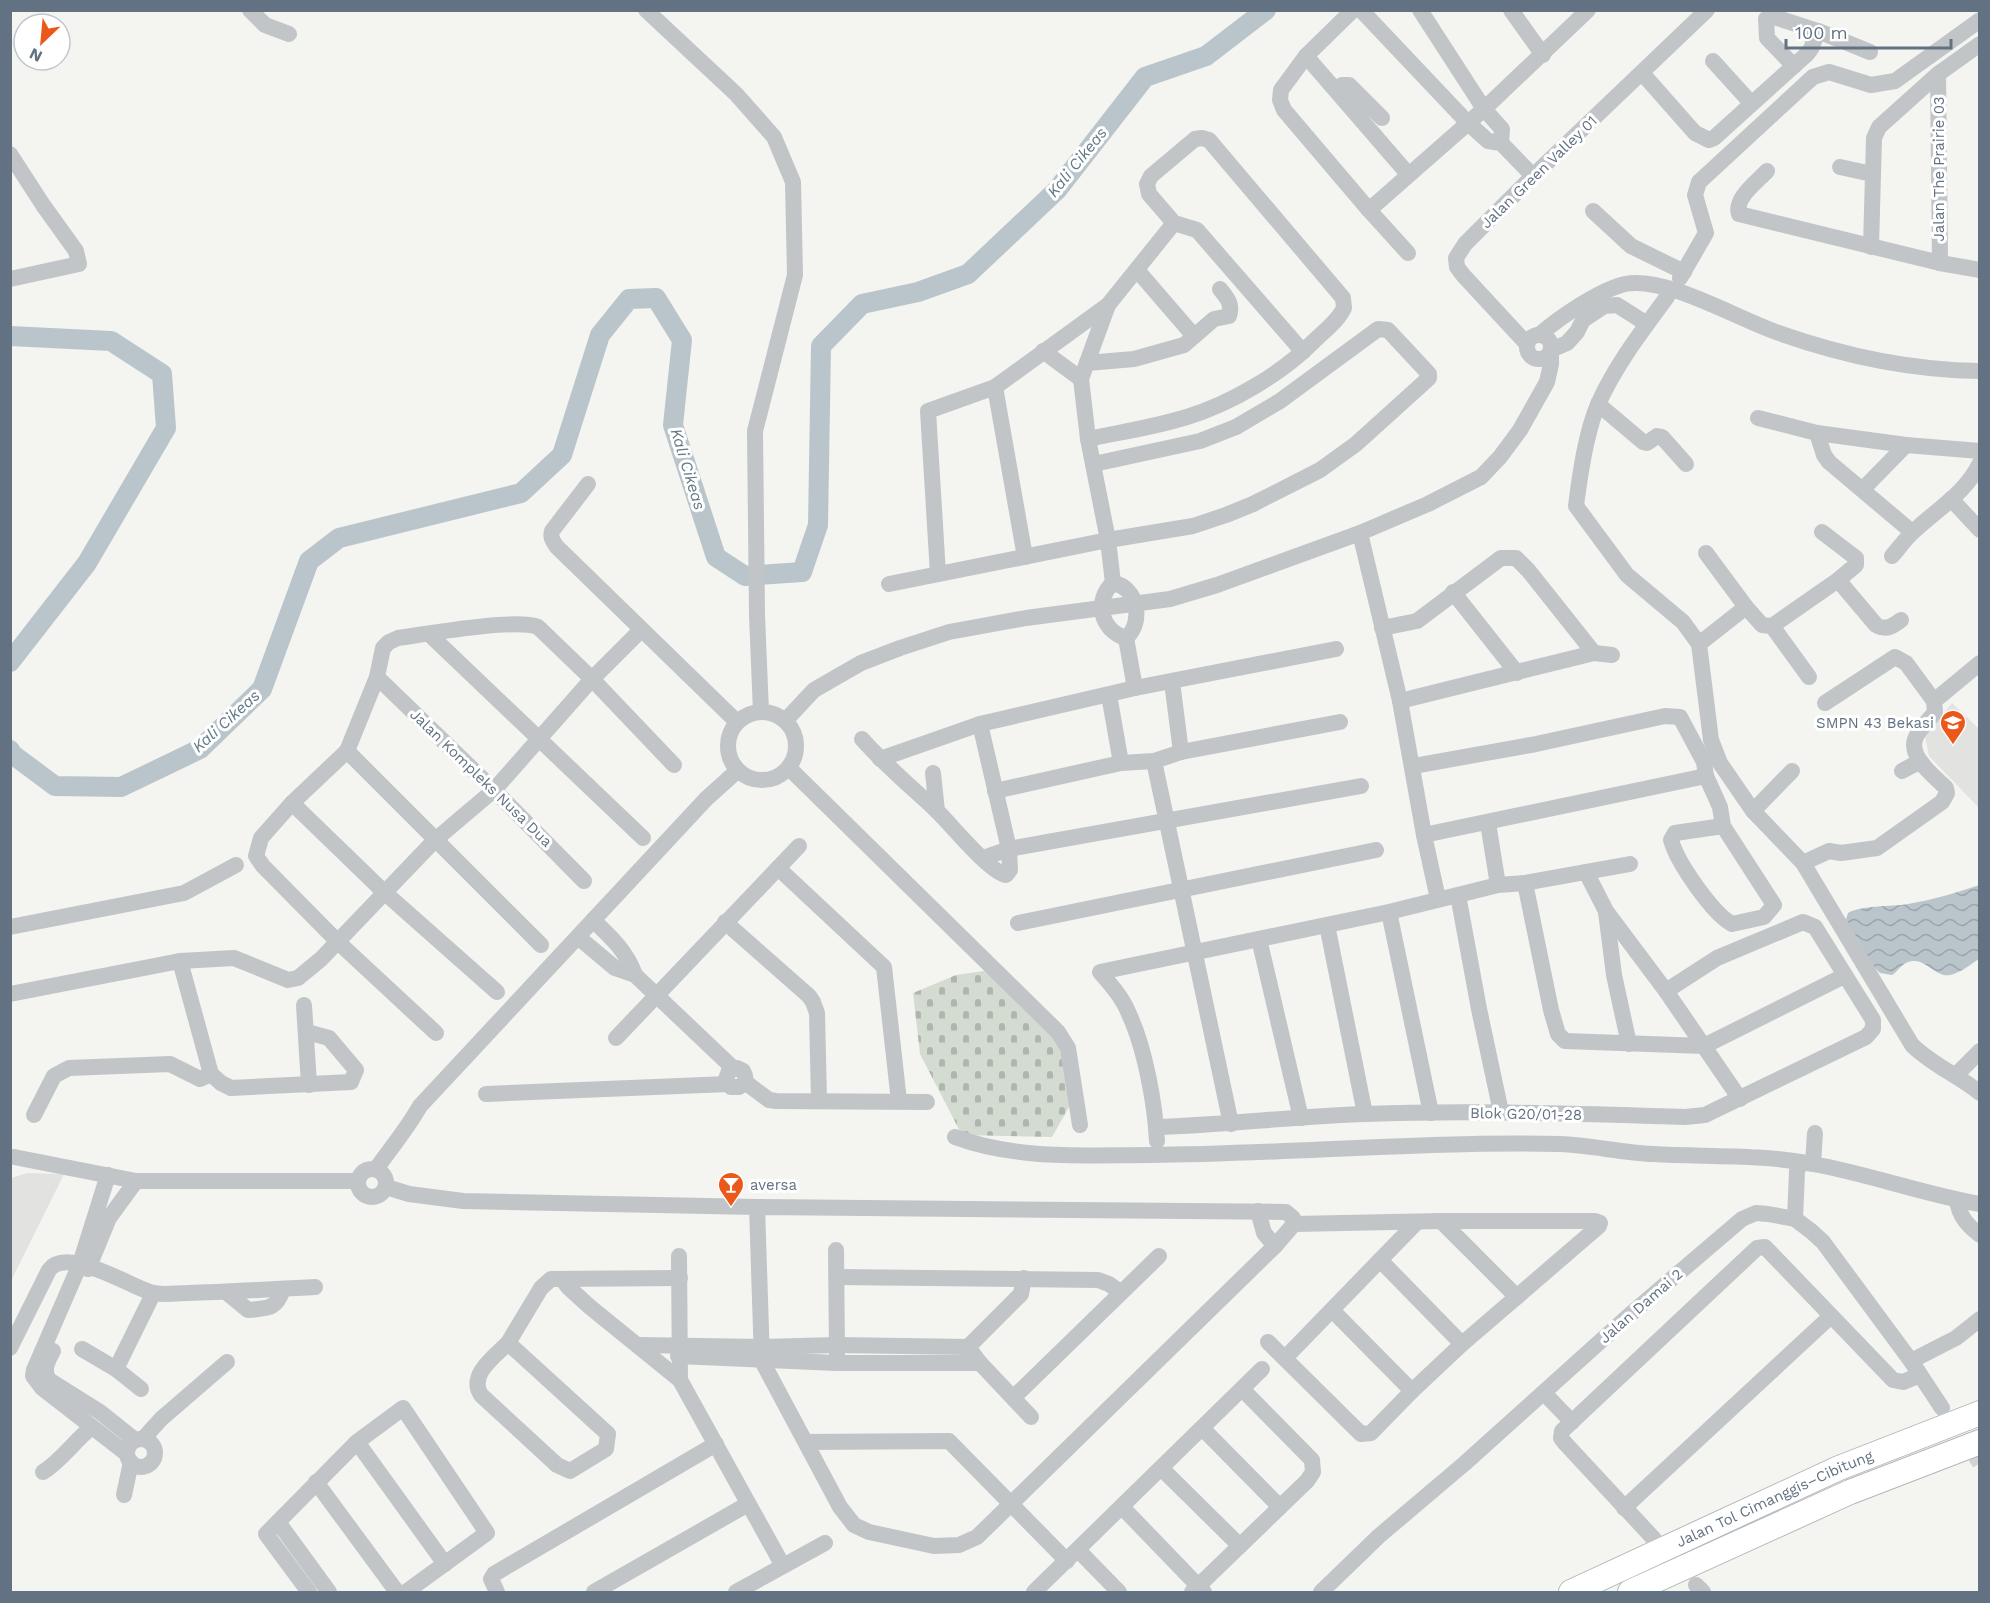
<svg xmlns="http://www.w3.org/2000/svg" width="1990" height="1603" viewBox="0 0 1990 1603" font-family="'Work Sans',sans-serif">
<defs>
<pattern id="cemetery-stones" width="16" height="16" patternUnits="userSpaceOnUse" patternTransform="scale(1.5)"><rect width="16" height="16" fill="#d4dbd1"/><path d="M2 7V4a2 2 0 0 1 4 0v3zM10 15v-3a2 2 0 0 1 4 0v3z" fill="#afb6af"/></pattern>
<pattern id="water-waves" width="16" height="10" patternUnits="userSpaceOnUse" patternTransform="scale(1.5)"><rect width="16" height="10" fill="#bac5cb"/><path d="M0 5q4-4 8 0t8 0" fill="none" stroke="#9ba4aa"/></pattern>
</defs>
<rect width="100%" height="100%" fill="#f4f4f0"/>
<g fill="#e2e3e1">
<polygon points="1952,703 1979,729 1979,808 1929,756 1925,736"/>
<polygon points="27,1173 64,1174 11,1281 11,1178"/>
</g>
<polygon fill="url(#cemetery-stones)" points="984,971 1057,1031 1073,1100 1052,1137 962,1135 920,1054 913,993 956,975"/>
<path fill="url(#water-waves)" d="M1979 885V959C1971 964 1960 973 1950 975 1934 978 1924 954 1906 963 1900 966 1897 972 1892 975L1880 973 1875 968 1845 922 1848 913C1861 905 1891 907 1908 904 1932 900 1956 893 1979 885Z"/>
<g fill="none" stroke-linecap="round" stroke-linejoin="round">
<g stroke="#bac5cb" stroke-width="20">
<polyline points="10,336 111,341 162,374 166,428 87,563 10,662"/>
<polyline points="10,750 12,754 55,786 121,787 200,749 262,689 309,561 339,538 521,493 562,455 600,335 629,299 656,298 682,340 673,425 716,557 745,576 802,572 818,525 821,346 862,304 918,292 968,274 1057,190 1145,77 1206,56 1266,10"/>
</g>
<polyline stroke="#d0d4d5" stroke-width="16" stroke-dasharray="16 8" stroke-linecap="butt" points="1948,1417 1980,1463"/>
<defs>
<g id="highway">
<path id="s1" d="M1571 1592 1839 1468 1980 1413"/>
<polyline points="1630,1592 1850,1492 1980,1442"/>
</g>
</defs>
<use href="#highway" stroke="#b4b7ba" stroke-width="26"/>
<g stroke="#c1c5c8" stroke-width="16">
<polyline points="250,10 265,25 289,34"/>
<polyline points="646,10 736,94 774,137 793,182 795,275 755,431 757,615 761,712"/>
<polyline points="1353,10 1306,56 1281,90 1280,100 1284,110 1369,210 1408,253"/>
<polyline points="1361,10 1467,122 1488,141 1501,143 1533,176"/>
<polyline points="1420,10 1484,109 1502,129 1501,143"/>
<polyline points="1511,10 1543,55"/>
<polyline points="1306,56 1408,174"/>
<polyline points="1713,61 1751,103"/>
<polyline points="1794,66 1767,38 1766,19 1771,16 1818,31 1870,52"/>
<polyline points="1642,73 1695,133 1709,140 1714,138 1807,54 1811,49 1818,31"/>
<polyline points="1938,74 1940,263"/>
<polyline points="1336,90 1342,85 1349,85 1382,118"/>
<polyline points="10,154 43,205 76,251 79,264 10,279"/>
<polyline points="1840,167 1872,174"/>
<path d="M1767 171C1757 182 1734 198 1739 214L1940 263 1980 270"/>
<polyline points="1369,210 1484,109 1588,10"/>
<polyline points="1593,211 1631,246 1684,272"/>
<polyline points="1871,247 1874,138 1879,127 1938,74 1980,44"/>
<polyline points="1137,270 1194,336"/>
<polyline points="1680,278 1706,233 1695,195 1699,182 1813,77 1829,72 1871,85 1895,81 1980,20"/>
<path d="M1667 297C1642 331 1617 363 1599 402 1586 431 1580 474 1576 506L1627 575 1683 622 1699 644 1711 740 1720 763 1753 811 1803 863 1912 1045C1932 1065 1958 1075 1980 1093"/>
<polyline points="1108,305 1081,379 1088,439 1108,540 1113,583"/>
<circle cx="1539" cy="347" r="12"/>
<path d="M1539 335C1559 318 1599 290 1625 284 1667 276 1737 319 1779 333 1844 356 1911 370 1980 371"/>
<polyline points="1527,344 1463,275 1457,267 1456,258 1465,244 1533,176 1707,10"/>
<polyline points="1043,351 1081,379"/>
<path d="M1087 363 1134 359 1184 345 1214 319 1229 316C1233 304 1227 298 1220 289"/>
<polyline points="995,387 1025,557"/>
<polyline points="1598,404 1643,442 1647,443 1657,436 1662,437 1686,464"/>
<polyline points="1758,418 1817,433 1906,445 1980,451"/>
<polyline points="1817,433 1824,455 1829,462 1912,532"/>
<path d="M1088 439C1121 432 1155 427 1187 417 1232 403 1281 374 1313 342 1324 331 1338 321 1344 308L1343 298 1209 140 1202 138 1195 139 1151 176 1147 184 1149 194 1174 223 1197 230 1303 352"/>
<path d="M588 484 552 531C550 538 553 541 557 547L737 722"/>
<polyline points="1863,489 1906,445"/>
<polyline points="1951,499 1980,530"/>
<polyline points="1360,533 1400,701 1424,835 1438,899"/>
<polyline points="1706,553 1746,607"/>
<path d="M1892 556C1899 548 1906 538 1914 531 1936 510 1966 493 1980 463"/>
<polyline points="938,574 928,411 995,387 1108,305 1174,223"/>
<path d="M1838 580 1876 625C1886 631 1893 626 1901 620"/>
<path d="M1113 583C1138 587 1144 623 1126 638 1100 630 1094 600 1113 583Z"/>
<polyline points="889,584 1108,540 1193,526 1226,515 1253,504 1320,470 1356,444 1429,378 1429,374 1388,330 1378,329 1280,401 1236,427 1200,441 1094,464"/>
<polyline points="1453,592 1517,673"/>
<polyline points="1772,626 1809,677"/>
<polyline points="1382,628 1417,621 1501,558 1516,558 1528,570 1594,653"/>
<polyline points="429,634 643,838"/>
<polyline points="1126,638 1135,688"/>
<polyline points="1699,644 1746,607 1762,625 1772,626 1838,580 1856,565 1856,558 1822,532"/>
<polyline points="377,677 494,790 584,881"/>
<polyline points="1172,682 1181,752"/>
<polyline points="1109,695 1121,763"/>
<polyline points="1400,701 1594,653 1612,655"/>
<polyline points="1934,701 1980,663"/>
<circle cx="762" cy="746" r="34"/>
<polyline points="785,721 814,690 861,663 900,648 949,632 1026,618 1170,599 1217,585 1360,533 1428,504 1481,477 1500,457 1520,430 1547,382 1551,364 1551,350 1567,343 1577,332 1583,320 1604,306 1617,305 1647,324"/>
<path d="M862 739C884 764 910 786 935 809 951 824 989 872 1006 875L1010 870 1009 849 980 724"/>
<polyline points="347,751 541,945"/>
<polyline points="880,759 980,724 1135,688 1336,649"/>
<polyline points="1154,761 1231,1124"/>
<path d="M1413 766 1536 744 1665 716 1680 717 1704 762 1706 776 1720 807 1723 826 1774 905 1764 917 1732 924C1712 913 1677 862 1671 840L1675 833 1723 826"/>
<polyline points="789,768 1058,1032 1068,1048 1080,1125"/>
<polyline points="1902,771 1913,765 1922,763"/>
<polyline points="933,773 937,811"/>
<polyline points="995,791 1121,763 1154,761 1181,752 1340,722"/>
<polyline points="292,803 384,892 497,992"/>
<polyline points="1753,811 1792,771"/>
<polyline points="1488,823 1498,885"/>
<polyline points="1424,835 1706,776"/>
<polyline points="983,858 1009,849 1361,786"/>
<path d="M1803 863 1829 851 1841 853 1877 848 1942 802 1947 793 1946 788C1934 776 1905 755 1917 735 1921 727 1929 720 1935 712L1934 701 1906 663 1895 657 1825 703"/>
<polyline points="778,868 884,967 899,1101"/>
<polyline points="1586,872 1606,911 1666,991 1740,1099"/>
<polyline points="1525,883 1551,1010 1558,1034 1565,1041 1704,1046 1844,976"/>
<polyline points="1458,895 1479,1009 1501,1112"/>
<polyline points="1389,912 1431,1113"/>
<polyline points="1606,912 1614,975 1629,1044"/>
<path d="M593 920C611 937 627 952 635 975"/>
<polyline points="725,922 809,996 813,1002 817,1013 819,1100"/>
<polyline points="1018,923 1376,850"/>
<polyline points="1327,925 1365,1114"/>
<polyline points="10,927 184,893 236,865"/>
<polyline points="578,937 615,968 635,975 733,1068"/>
<polyline points="1259,939 1301,1118"/>
<polyline points="180,961 211,1074 221,1083 231,1088 351,1082 356,1070 329,1038 307,1032"/>
<polyline points="10,994 180,961 234,958 288,980 298,978 321,959 435,840 494,790 592,679 641,630"/>
<polyline points="304,1005 309,1085"/>
<path d="M436 1033 338 942 263 866 256 856 261 838 292 803 347 751 377 677 383 648 389 642 398 638C427 634 515 618 538 627L592 679 674 765"/>
<polyline points="616,1038 799,846"/>
<polyline points="1956,1075 1980,1051"/>
<polyline points="745,1082 769,1100 776,1101 927,1102"/>
<path d="M486 1094 728 1084 731 1087H739C746 1083 747 1078 743 1071L737 1068 729 1071 726 1079 728 1084"/>
<polyline points="34,1115 54,1076 69,1068 170,1064 200,1079 211,1074"/>
<path d="M1156 1127C1226 1125 1296 1116 1366 1114 1472 1110 1579 1114 1685 1117L1705 1115 1866 1037 1873 1029V1020L1815 927 1803 922 1717 958 1666 991"/>
<path d="M955 1137C1017 1160 1085 1155 1150 1155 1287 1154 1423 1141 1560 1144 1591 1145 1622 1153 1653 1154 1706 1157 1760 1154 1813 1164 1869 1174 1923 1194 1980 1204"/>
<path d="M1157 1141C1155 1104 1145 1048 1129 1014 1123 998 1111 985 1100 972L1389 912 1498 885 1525 883 1630 864"/>
<polyline points="14,1157 136,1181 358,1181"/>
<polyline points="1813,1164 1815,1133"/>
<circle cx="372" cy="1183" r="14"/>
<path d="M376 1169C391 1148 407 1129 420 1106L706 799 737 771"/>
<polyline points="108,1175 80,1264 34,1370 33,1376 42,1388 127,1454"/>
<polyline points="386,1187 409,1194 463,1201 757,1207 1286,1212 1293,1218 1294,1224 1275,1246 977,1537 959,1545 934,1546 869,1532 854,1525 840,1507 762,1361 757,1207"/>
<path d="M1957 1200C1959 1216 1967 1225 1980 1235"/>
<polyline points="1258,1211 1264,1233 1275,1246"/>
<polyline points="1795,1219 1797,1171 1801,1162"/>
<polyline points="1441,1221 1517,1297"/>
<polyline points="1294,1224 1441,1221 1595,1221 1600,1223 1599,1226 1462,1344 1412,1391"/>
<polyline points="836,1250 837,1354"/>
<polyline points="679,1256 680,1380 783,1566"/>
<polyline points="1380,1260 1462,1344"/>
<polyline points="88,1269 109,1218 136,1181"/>
<polyline points="837,1277 1098,1280 1109,1284 1120,1292"/>
<polyline points="1024,1278 1021,1294 968,1347 980,1363 1031,1417"/>
<polyline points="562,1279 568,1287 590,1307 680,1380"/>
<path d="M226 1292 248 1310C268 1308 276 1310 283 1289"/>
<polyline points="1268,1342 1361,1434 1371,1433 1412,1391 1332,1310"/>
<path d="M508 1343 608 1434 606 1449 570 1471 557 1465 481 1395C468 1375 494 1357 508 1343Z"/>
<polyline points="508,1343 541,1288 551,1279 680,1278"/>
<polyline points="639,1345 760,1347 837,1345 968,1347"/>
<path d="M10 1348 49 1270C66 1246 128 1285 150 1292 160 1296 176 1293 187 1293 230 1292 272 1289 315 1287"/>
<polyline points="82,1349 116,1369"/>
<path d="M53 1351C48 1361 42 1369 49 1380L100 1412 135 1440"/>
<polyline points="678,1356 837,1363 980,1363"/>
<polyline points="1285,1358 1417,1222"/>
<polyline points="1911,1361 1956,1338 1980,1319"/>
<polyline points="141,1389 116,1369 153,1294"/>
<polyline points="1544,1393 1572,1422"/>
<polyline points="1014,1397 1159,1256"/>
<polyline points="1202,1428 1280,1507"/>
<polyline points="143,1439 161,1419 227,1362"/>
<circle cx="141" cy="1453" r="14"/>
<polyline points="357,1442 445,1564"/>
<polyline points="806,1442 949,1441 1067,1561"/>
<polyline points="1161,1468 1240,1546"/>
<path d="M43 1472C62 1460 74 1441 92 1427"/>
<polyline points="316,1482 397,1592"/>
<polyline points="124,1495 131,1462"/>
<polyline points="1122,1507 1204,1592"/>
<polyline points="1624,1508 1831,1316"/>
<polyline points="278,1522 329,1592"/>
<polyline points="1654,1539 1564,1442 1561,1438 1562,1431 1757,1248 1765,1247 1893,1380 1903,1382 1920,1375"/>
<polyline points="1078,1550 1119,1592"/>
<polyline points="1696,1585 1703,1592"/>
<polyline points="309,1592 266,1534 357,1442 403,1408 487,1533 406,1592"/>
<polyline points="497,1592 491,1579 494,1574 716,1444"/>
<polyline points="594,1592 748,1504"/>
<polyline points="736,1592 825,1543"/>
<polyline points="1034,1592 1262,1369"/>
<polyline points="1192,1592 1307,1481 1313,1472 1312,1460 1242,1389"/>
<polyline points="1321,1592 1379,1536 1464,1464 1633,1312 1742,1219 1756,1213 1768,1214 1795,1219 1811,1231 1823,1242 1911,1361 1942,1408"/>
</g>
<use href="#highway" stroke="#fff" stroke-width="24"/>
</g>
<defs>
<symbol id="school-pin" viewBox="-11 -11 22 30"><path d="M0 17L-7.5 6A9.5 9.5 0 1 1 7.5 6Z" fill="#eb5819" stroke="#fff"/><path d="M0-5L7-2L0 1L-7-2ZM-4 1L0 2.5L4 1V4Q0 6-4 4Z" fill="#fff"/></symbol>
<symbol id="bar-pin" viewBox="-11 -11 22 30"><path d="M0 17L-7.5 6A9.5 9.5 0 1 1 7.5 6Z" fill="#eb5819" stroke="#fff"/><path d="M-6-5H6L.8 .8V4.5H3.5V6h-7V4.5H-.8V.8Z" fill="#fff"/></symbol>
</defs>
<g fill-rule="evenodd">
<use href="#school-pin" x="1938" y="708" width="30" height="40"/>
<use href="#bar-pin" x="716" y="1170" width="30" height="40"/>
</g>
<g text-anchor="middle" dominant-baseline="central" stroke-width="6" stroke-linejoin="round" paint-order="stroke">
<g font-size="15" fill="#627283" stroke="#fff">
<text transform="translate(1939 169) rotate(-90)">Jalan The Prairie 03</text>
<text transform="translate(1539 172) rotate(-44)">Jalan Green Valley 01</text>
<text transform="translate(481 778) rotate(44)">Jalan Kompleks Nusa Dua</text>
<text transform="translate(1526 1114) rotate(1)">Blok G20/01-28</text>
<text transform="translate(1641 1306) rotate(-41)">Jalan Damai 2</text>
<text stroke="none"><textPath href="#s1" startOffset="224">Jalan Tol Cimanggis–Cibitung</textPath></text>
</g>
<g font-size="15" fill="#627283" stroke="#fff" text-anchor="end">
<text x="1934" y="723">SMPN 43 Bekasi</text>
<text x="750" y="1185" text-anchor="start">aversa</text>
</g>
<g font-size="16" font-style="italic" fill="#627a87" stroke="#fff">
<text transform="translate(1077 162) rotate(-51)">Kali Cikeas</text>
<text transform="translate(688 469) rotate(73)">Kali Cikeas</text>
<text transform="translate(226 721) rotate(-42)">Kali Cikeas</text>
</g>
</g>
<rect width="1990" height="1603" fill="none" stroke="#627283" stroke-width="24"/>
<g transform="translate(42 42) rotate(206)"><circle r="28" fill="#ffffff" stroke="#c0c7cd" stroke-width="1.5"/>
<path d="M0-4.5L10 22L0 15L-10 22Z" fill="#eb5819"/>
<text y="-9" font-size="16" font-weight="bold" text-anchor="middle" fill="#627283">N</text>
</g>
<path d="M1786 39v9h165v-9" fill="none" stroke="#627283" stroke-width="3"/>
<text x="1795" y="39" font-size="18" fill="#627283" stroke="#ffffff" stroke-width="4.5" paint-order="stroke">100 m</text>
</svg>
